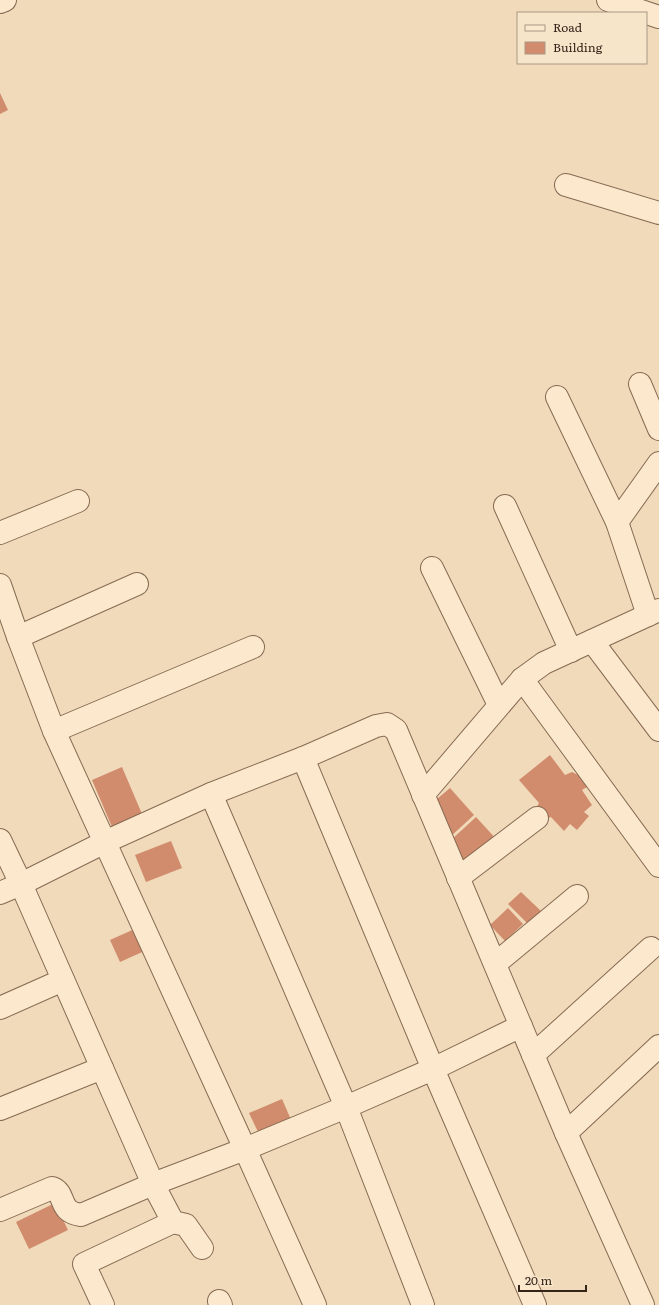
<svg xmlns="http://www.w3.org/2000/svg" width="659" height="1305" viewBox="0 0 659 1305" font-family="Literata,serif">
<rect width="100%" height="100%" fill="#f0daba"/>
<g fill="#d18c6d">
<polygon points="0,93 8,110 0,114"/>
<polygon points="550,755 565,775 572,772 582,777 587,787 582,790 592,805 584,812 589,816 577,830 570,824 564,831 551,817 544,820 535,810 539,803 519,780"/>
<polygon points="122,767 145,821 115,834 92,780"/>
<polygon points="450,788 474,815 449,838 430,805"/>
<polygon points="476,817 498,841 464,873 450,841"/>
<polygon points="171,841 182,868 146,882 135,855"/>
<polygon points="521,892 541,911 528,924 508,904"/>
<polygon points="508,908 523,924 505,941 490,925"/>
<polygon points="139,927 149,949 120,962 110,940"/>
<polygon points="282,1099 292,1122 260,1136 249,1113"/>
<polygon points="55,1203 68,1230 29,1249 16,1222"/>
</g>
<g fill="none" stroke-linecap="round" stroke-linejoin="round">
<defs>
<g id="street">
<polyline points="608,0 659,17"/>
<polyline points="0,2 5,0"/>
<polyline points="566,185 659,213"/>
<polyline points="640,384 659,429"/>
<polyline points="557,397 617,522 648,615"/>
<polyline points="505,506 571,651"/>
<polyline points="617,522 659,463"/>
<polyline points="0,533 78,501"/>
<polyline points="432,568 499,705"/>
<polyline points="0,585 18,637 54,731 245,1149 315,1305"/>
<polyline points="18,637 137,584"/>
<polyline points="592,641 659,730"/>
<polyline points="522,679 659,866"/>
<polyline points="54,731 253,647"/>
<polyline points="303,758 433,1069 535,1305"/>
<polyline points="211,794 346,1107 423,1305"/>
<polyline points="423,795 522,679 544,663 659,610"/>
<polyline points="0,840 21,884 153,1184 173,1222 186,1225 202,1248"/>
<polyline points="458,878 537,818"/>
<polyline points="0,893 21,884 105,842 211,794 303,758 376,726 387,724 396,730 566,1133 643,1305"/>
<polyline points="495,964 577,896"/>
<polyline points="0,1008 63,980"/>
<polyline points="533,1055 651,948"/>
<polyline points="0,1109 102,1068"/>
<polyline points="566,1133 659,1046"/>
<path d="M0 1210 52 1188C67 1193 57 1212 81 1215L153 1184 245 1149 346 1107 433 1069 521 1026"/>
<polyline points="219,1301 221,1305"/>
<polyline points="103,1305 84,1264 173,1222"/>
</g>
</defs>
<use href="#street" stroke="#876a53" stroke-width="24"/>
<use href="#street" stroke="#fbe8cd" stroke-width="22"/>
</g>
<rect x="517" y="12" width="130" height="52" fill="#f7e5ca" stroke="#a99884"/>
<rect x="525" y="25" width="20" height="6" fill="#fbe8cd" stroke="#a99884"/>
<text x="553" y="32" font-size="12" fill="#35241a">Road</text>
<rect x="525" y="42" width="20" height="12" fill="#d18c6d" stroke="#a99884"/>
<text x="553" y="52" font-size="12" fill="#35241a">Building</text>
<path d="M519 1285v6h67v-6" fill="none" stroke="#35241a" stroke-width="2"/>
<text x="525" y="1285" font-size="12" fill="#35241a" stroke="#f7e5ca" stroke-width="3" paint-order="stroke">20 m</text>
</svg>
